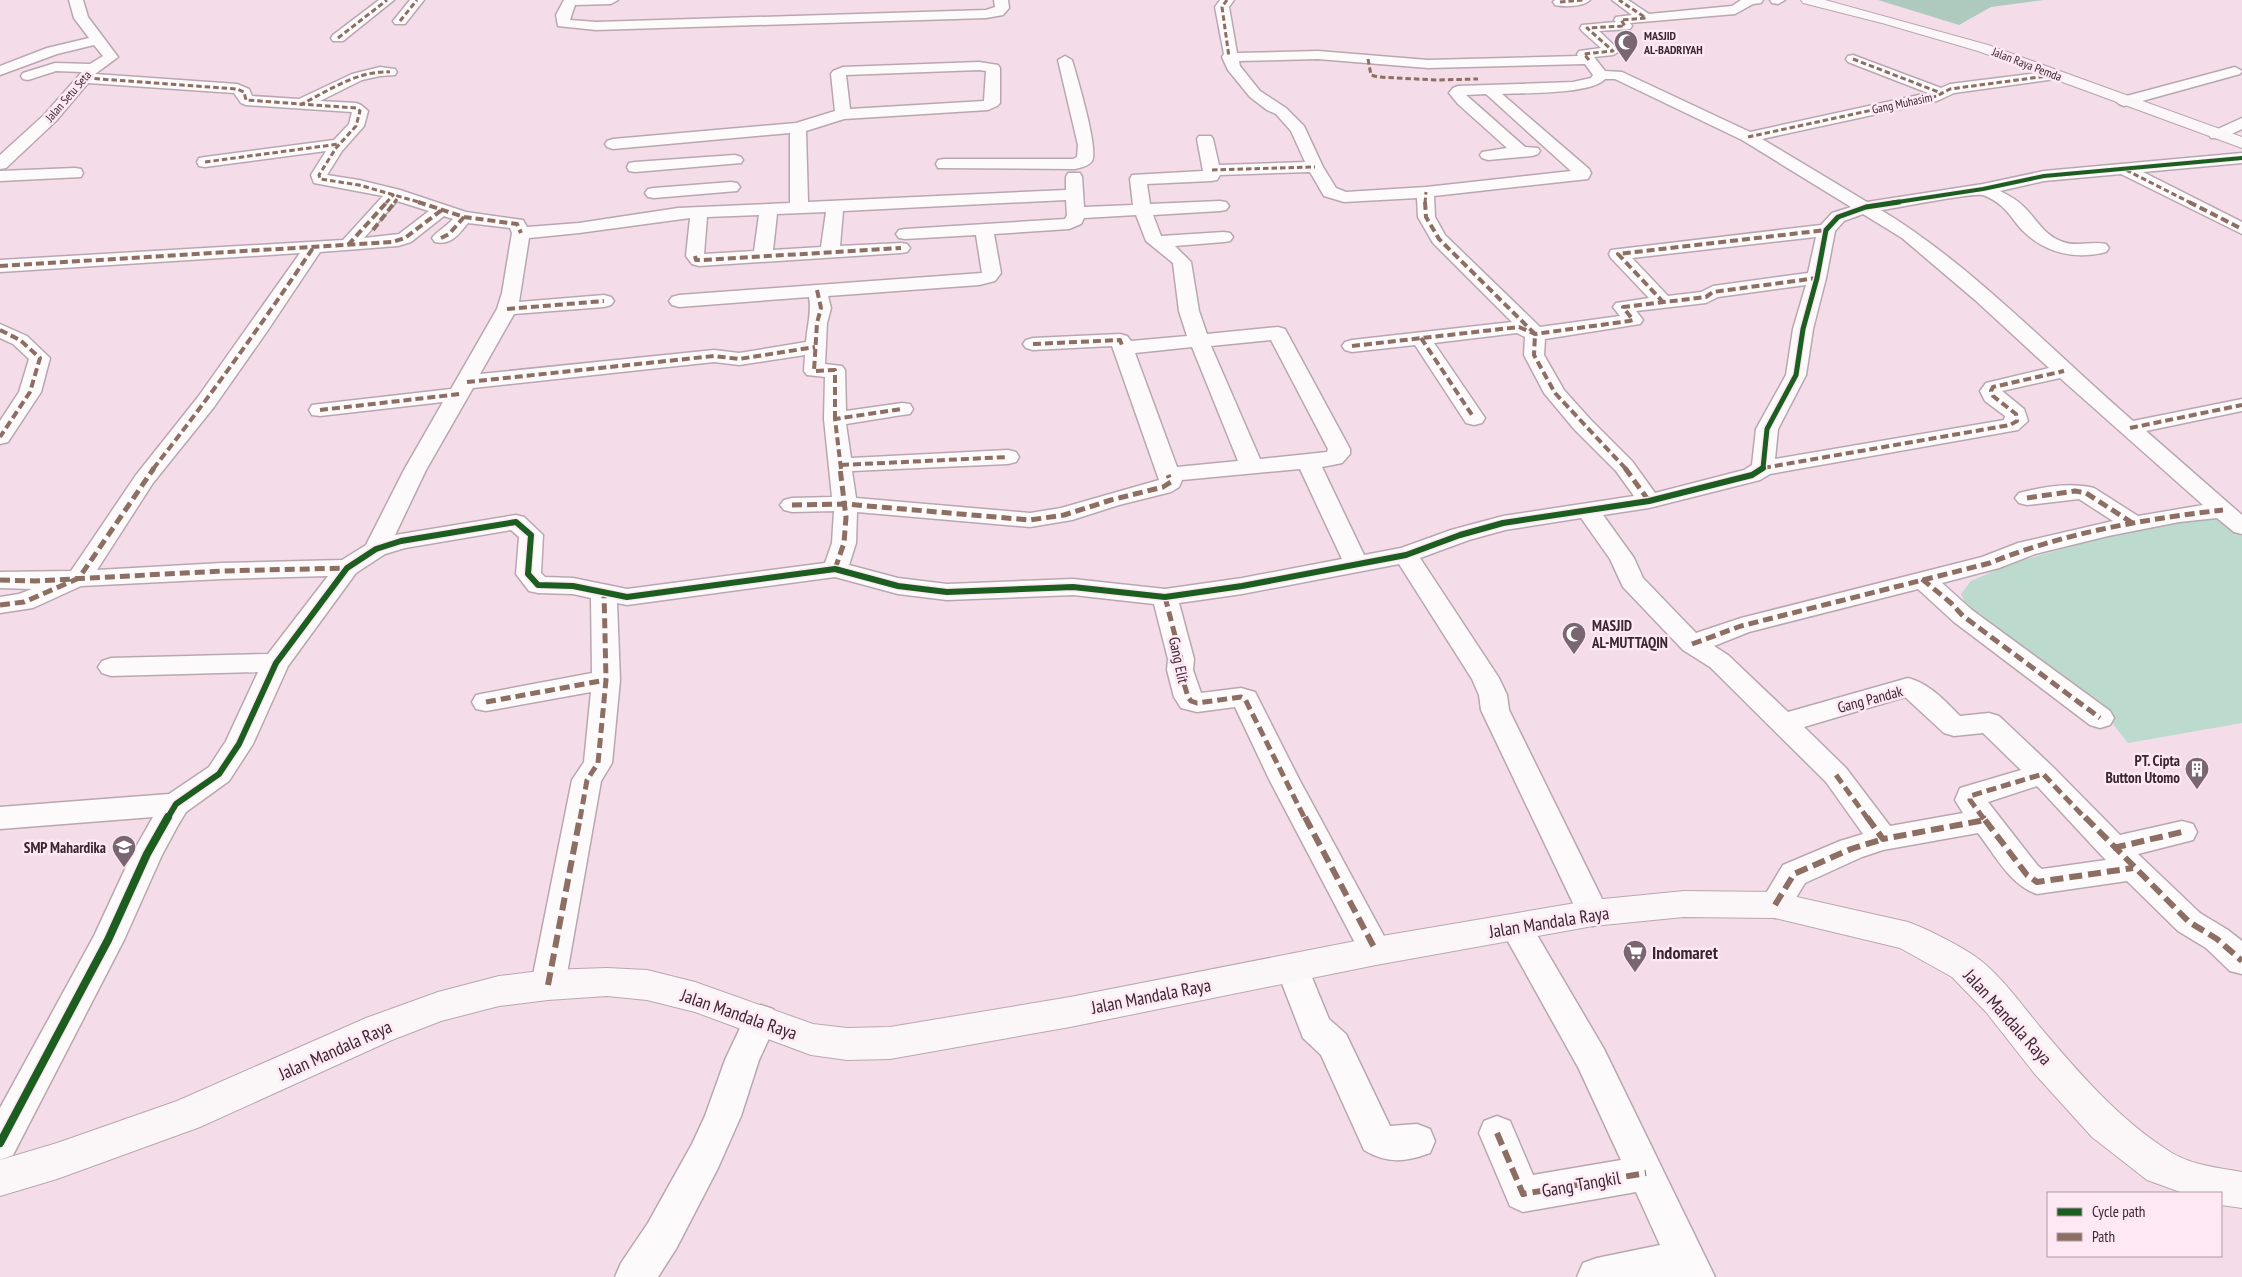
<svg xmlns="http://www.w3.org/2000/svg" width="2242" height="1277" viewBox="0 0 2242 1277" font-family="'PT Sans Narrow',sans-serif">
<rect width="100%" height="100%" fill="#f4dde9"/>
<polygon fill="#bcdace" points="2221,517 2242,536 2242,723 2128,743 2100,708 1968,608 1961,594 1971,581 2012,563 2105,537 2174,523"/>
<polygon fill="#aecabf" points="1878,0 2044,0 1991,7 1959,25"/>
<g fill="none" stroke-linecap="round" stroke-linejoin="round">
<defs>
<g id="street">
<path d="M69 0H83L88 17 118 57 95 74 237 84 249 89 252 96 299 99 352 74 380 67 395 69 397 72 395 75 380 76 362 80 320 101 356 103 361 105 368 111 364 126 342 151 327 175 359 180 400 190 466 212 523 220 527 227 579 223 678 208 790 203V133L613 149 607 147 605 144 607 141 613 139 796 123 835 111 831 74 833 71 843 67 979 62 998 65 1000 68V103L997 106 988 110 844 119 806 131 808 202 1066 190V177L1068 173H1080L1082 177 1084 207 1133 205 1130 179 1132 175 1203 171 1197 139 1199 136H1211L1213 139 1219 165 1305 162 1291 131 1276 114 1267 110 1250 97 1228 70 1222 57 1224 54 1215 7 1220 0H1234L1229 7 1237 53 1318 51 1428 60 1578 56 1577 54 1579 51 1601 48 1582 31 1580 28 1582 25 1616 22 1614 20 1616 17 1632 15 1612 0H1628L1649 14 1732 6 1741 0H1763L1761 3 1753 4 1735 14 1630 23 1632 26 1630 29 1599 31 1620 51 1613 55 1594 57 1605 71 1622 72 1750 132 1928 93 1848 62 1846 59 1848 56 1853 55 1941 88 1950 84 2055 71 2060 72 2062 75 2060 78 2055 79 1954 93 1937 101 1762 139 1867 202 1983 184 2044 171 2242 153V163L2143 172 2242 222V234L2121 174 2044 181 2000 191C2008 195 2016 199 2023 206 2037 219 2043 235 2063 242 2077 247 2092 241 2106 244L2109 248 2106 252C2075 260 2045 253 2022 230 2009 215 2004 203 1983 195 1974 192 1896 208 1881 210 1972 265 2052 351 2133 421L2242 399V411L2146 431 2242 515V534L2234 532 2217 518 2179 522 2108 536 2035 554 1999 568 1942 583 1972 610 2110 711 2114 718 2110 725 2100 728 2090 725 1954 622 1918 589 1749 632 1714 646 1728 655 1788 712 1908 678C1930 684 1944 700 1960 716L1989 713 1999 716 2053 767 2120 835 2182 821 2193 824 2197 832 2193 840 2138 854 2200 913 2228 930 2242 941V974L2230 971 2206 948 2178 931 2127 881 2037 894C2010 885 1995 855 1978 833L1883 850 1862 857 1805 883 1786 914 1775 918 1764 914 1759 905 1783 865 1840 841 1863 834 1826 782 1710 667 1683 650 1623 587 1610 559 1581 518 1505 530 1469 540 1420 558 1499 678 1507 695 1509 710 1609 913 1604 922 1593 926 1582 922 1481 710 1479 695 1472 679 1399 564 1242 594 1179 603 1194 659 1193 670 1201 693 1241 688 1255 692 1299 779 1392 951 1388 960 1376 964 1364 960 1269 779 1235 707 1197 712 1181 708 1174 697 1167 670 1168 659 1154 604 1073 595 947 600 898 594 835 577 627 605 617 603 620 680 612 763 601 781 565 985 560 995 548 999 536 995 531 985 572 780 584 762 591 692 486 711 476 709 472 702 476 695 486 693 592 673 591 598 573 594 538 593 529 591 516 574 519 537 511 530 405 548 385 554 356 573 288 666 253 744 229 781 186 812 177 827 162 855 124 940 13 1155 0 1160V1108L94 936 132 854 153 817 0 829V807L169 794 209 767 226 741 258 672 111 676 102 673 98 667 102 661 111 658 268 654 328 576 222 579 81 586 33 608 0 613V597L19 594 32 589 0 588V572L71 571 136 475 198 397 300 253 0 272V260L343 240 383 196 314 183 311 175 326 151 205 167 199 166 197 162 199 158 205 157 334 140 349 124 352 112 246 105 241 103 234 93 88 83 56 121 6 168 0 169V155L44 115 82 72 56 71 28 80 23 79 21 76 23 73 55 63 90 64 103 56 94 45 57 54 0 75V66L47 48 89 38 74 18ZM1318 59 1428 68 1585 64 1593 75 1591 78 1573 82 1458 86 1453 88 1449 93 1458 104 1507 148 1482 152 1480 155 1482 158 1488 160 1532 156 1538 154 1540 151 1538 148 1525 147 1466 95 1486 94 1571 171 1426 187 1346 192 1336 188 1323 167 1304 126 1286 108 1260 91 1240 66 1239 61ZM979 70 986 71 984 101 850 109 846 75ZM1605 79H1615L1742 140 1851 207 1832 213 1821 225 1611 250 1609 254 1611 258 1649 298 1616 303 1613 307 1620 316 1540 327 1445 235 1435 217 1434 196 1588 179 1591 173 1589 169 1502 94C1523 93 1593 94 1605 79ZM1310 172 1324 196 1344 202 1417 198 1418 217 1433 243 1512 322 1352 340 1345 342 1342 346 1345 350 1352 352 1415 345 1466 423 1474 425 1482 423 1485 418 1434 343 1517 333 1525 337 1524 355 1544 393 1574 429 1616 471 1634 496 1503 516 1451 530 1401 548 1364 555 1322 467 1342 463 1350 454V449L1285 329 1278 327 1207 334 1199 311 1191 262 1175 246 1224 242 1230 241 1233 237 1230 233 1224 232 1161 236 1153 215 1220 211 1226 210 1229 206 1226 202 1220 201 1150 204 1147 184 1211 181 1217 180 1220 175ZM1066 200 1067 215 1065 219 905 229 899 230 896 234 899 238 905 239 976 235 982 273 679 295 672 297 669 301 672 305 679 307 809 297C812 312 807 327 806 342L739 353 714 350 480 374 514 314 604 307 611 305 614 301 611 297 604 295 519 302 529 238 579 233 690 218 686 256 692 264 699 266 901 253 907 252 910 248 907 244 901 243 840 246 843 211ZM397 201 429 211 399 234 364 238ZM826 212 821 247 773 250 777 214ZM1863 214 1902 238 1975 300 2049 368 1986 383 1980 391 1985 401 2005 416 2004 420 1775 459 1778 429 1806 375 1813 329 1826 278 1835 231 1844 221ZM759 215 754 251 704 254 707 217ZM1136 215 1146 241 1173 263 1179 311 1187 336 1131 341 1127 336 1120 334 1033 338 1026 340 1023 344 1026 348 1033 350 1112 346 1159 480 1061 508 1030 513 856 498 852 471 1008 464 1016 462 1019 457 1016 452 1008 450 851 458 846 424 902 415 910 414 913 409 910 404 902 403 846 411 845 370 842 366 825 364 827 323 831 308 828 296 979 285 995 281 1001 273 994 234 1069 229 1081 224 1084 218ZM444 216 453 219C447 226 436 232 432 238L435 242C451 246 459 234 468 223L510 228 512 233 502 293 497 309 451 389 320 404 312 405 309 410 312 415 320 416 443 402 404 470 366 545 342 560 222 563 97 570 153 483 214 407 268 330 320 252 398 246 411 242ZM1816 237 1808 273 1713 286 1701 292 1668 296 1632 258ZM1806 285 1793 329 1786 375 1756 429 1752 465 1744 470 1655 493 1632 461 1590 419 1564 390 1544 355 1545 339 1640 324 1643 320 1636 311 1706 303 1718 297ZM1271 340 1328 449 1327 452 1260 459 1211 346ZM1192 347 1238 461 1177 467 1135 353ZM805 355 804 371 807 375 825 377 824 419 832 497 792 498 784 500 780 505 784 510 792 512 834 511 832 543 825 563 627 589 573 578 545 577 541 573 543 535 524 517 516 515 395 535 426 470 473 388 714 362 739 365ZM2060 378 2203 505 2138 516 2094 488C2070 482 2043 487 2019 493L2015 498 2019 503 2027 505 2079 499 2113 521 2018 543 1982 557 1741 618 1696 633 1643 578 1634 558 1603 515 1649 508 1760 480 1770 474 2018 430 2028 421 2024 409 2002 391ZM1300 469 1342 559 1242 578 1165 589 1073 579 947 584 898 578 849 565 856 543 857 512 1030 527 1072 520 1119 505 1171 492 1179 487 1182 480ZM1905 697 1944 733 1954 736 1983 733 2021 770 1960 788 1955 800 1963 813 1890 826 1846 768 1804 727ZM2037 786 2102 856 2106 860 2042 869 2038 866 1988 802Z"/>
<polygon points="379,0 394,0 343,41 333,41 331,38 333,35"/>
<polygon points="410,0 424,0 405,24 395,24 393,21"/>
<polygon points="564,0 618,0 611,4 575,5 570,20 596,22 986,10 995,7 994,0 1008,0 1009,8 1003,15 986,18 596,30 558,26 556,15"/>
<path d="M1555 0H1590C1583 7 1564 7 1555 5L1553 2Z"/>
<polygon points="1770,0 1785,0 1778,4 1772,3"/>
<path d="M1065 56 1072 60C1077 77 1099 150 1092 161 1089 166 1080 168 1075 169L938 168 936 164 938 160 944 159H1073L1077 157 1078 145 1058 60Z"/>
<polygon points="2235,67 2242,71 2240,74 2124,106 2119,104 2116,101 2119,98"/>
<polygon points="2242,118 2242,129 2223,138 2211,138 2209,135 2211,132"/>
<polygon points="735,155 741,157 743,160 741,163 635,172 629,171 627,167 629,163 635,162"/>
<polygon points="75,168 81,169 83,173 81,177 0,181 0,171"/>
<polygon points="731,182 737,183 740,187 737,191 654,198 648,197 645,193 648,189 654,188"/>
<polygon points="0,324 27,336 50,358 41,392 8,442 0,444 0,421 19,392 29,359 13,344 0,338"/>
<polygon points="1516,914 1527,918 1604,1049 1715,1277 1577,1277 1583,1263 1597,1258 1660,1245 1636,1192 1523,1212 1510,1206 1479,1133 1484,1121 1497,1116 1510,1121 1533,1175 1621,1160 1579,1069 1500,927 1505,918"/>
<path d="M1292 954 1304 958 1329 1019 1346 1034 1390 1126 1417 1124 1430 1129 1435 1141 1430 1153C1405 1162 1387 1164 1364 1150L1321 1055 1303 1038 1276 968 1280 958Z"/>
<polygon points="761,1005 773,1009 778,1019 759,1060 741,1116 718,1168 676,1249 658,1277 615,1277 621,1263 648,1223 692,1144 705,1116 725,1060 749,1009"/>
</g>
<g id="secondary">
<polygon points="1801,0 1825,0 1988,45 2242,137 2242,148 1978,51 1882,23 1803,3"/>
<path d="M1684 891 1775 892 1908 922C1927 929 1959 945 1976 957 1999 973 2022 1005 2040 1027 2079 1073 2120 1121 2172 1153 2192 1165 2219 1168 2242 1172V1208L2221 1205V1193H2183L2147 1180 2092 1137 2034 1073 1986 1012 1952 977 1900 948 1775 918 1684 917 1593 926 1376 965 1070 1027 890 1059 847 1060 811 1055 695 1012 647 1000 607 996 548 1000 499 1006 441 1021 392 1040 200 1127 57 1179 0 1196V1160L57 1143 177 1101 366 1018 438 992 499 976 548 970 607 968 647 970 695 982 813 1024 847 1028 890 1027 1070 997 1376 937 1593 900Z"/>
</g>
</defs>
<use href="#street" stroke="#b9a7b0" stroke-width="3"/>
<use href="#secondary" stroke="#b9a7b0" stroke-width="2"/>
<use href="#street" fill="#fdfafc" fill-rule="evenodd"/>
<use href="#secondary" fill="#fbf6f7" fill-rule="evenodd"/>
<g stroke="#8d6e63" stroke-width="3" stroke-dasharray="5.5 3" stroke-linecap="butt">
<polyline points="1227,0 1222,7 1229,57"/>
<polyline points="1560,2 1583,0"/>
<polyline points="400,21 417,0"/>
<polyline points="338,38 387,0"/>
<polyline points="1368,59 1371,75 1378,77 1436,80 1478,79"/>
<polyline points="1853,59 1941,93"/>
<polyline points="1589,60 1584,54 1613,51 1587,28 1625,26 1621,20 1646,18 1619,0"/>
<polyline points="86,78 237,89 244,92 246,100 356,108 360,111 356,126 336,148 319,175 320,179 359,185 422,203"/>
<path d="M300 105C328 91 358 70 390 72"/>
<polyline points="1748,137 1937,96 1950,89 2055,75"/>
<polyline points="205,162 339,144"/>
<polyline points="1212,170 1315,167"/>
<polyline points="2126,170 2191,203"/>
<polyline points="386,203 394,194"/>
<polyline points="394,203 397,199"/>
<polyline points="1425,203 1426,192"/>
</g>
<g stroke="#8d6e63" stroke-width="4" stroke-dasharray="8 4" stroke-linecap="butt">
<polyline points="418,202 464,217 517,224 521,233"/>
<polyline points="1425,202 1426,217 1439,239 1535,334 1534,355 1555,393 1626,469"/>
<polyline points="2189,202 2242,229"/>
<polyline points="373,230 395,202"/>
<polyline points="441,238 449,234 464,217"/>
<polyline points="348,245 387,202"/>
<polyline points="695,256 696,260 703,260 901,248"/>
<polyline points="0,266 392,242 405,238 443,209"/>
<polyline points="817,290 821,308 817,323 814,371 835,370 835,419"/>
<polyline points="1664,303 1618,254 1826,230"/>
<polyline points="507,309 604,301"/>
<polyline points="0,330 20,340 40,358 30,392 0,437"/>
<polyline points="1421,338 1474,418"/>
<polyline points="1033,344 1120,340 1123,348"/>
<polyline points="1352,346 1519,327 1535,334 1629,321 1633,320 1623,307 1706,297 1713,292 1817,278"/>
<polyline points="467,382 714,356 739,359 815,347"/>
<polyline points="320,410 460,394"/>
<polyline points="2130,428 2242,405"/>
<polyline points="841,465 1008,457"/>
<polyline points="1763,468 2010,425 2017,421 2016,414 1993,396 1991,391 1993,387 2064,371"/>
<path d="M153 469C209 398 262 324 313 248"/>
<polyline points="841,469 835,419 902,409"/>
</g>
<g stroke="#8d6e63" stroke-width="5" stroke-dasharray="10 5" stroke-linecap="butt">
<polyline points="1625,468 1649,501"/>
<polyline points="2027,498 2075,491 2086,493 2134,524"/>
<polyline points="792,505 845,504 1030,520 1064,515 1111,500 1163,487 1171,482 1168,475"/>
<polyline points="835,569 844,543 846,517 840,468"/>
<polyline points="1922,579 1951,603 1963,616 2100,718"/>
<polyline points="0,580 35,581 222,571 347,568"/>
<polyline points="1165,597 1181,659 1180,670 1188,697 1191,701 1197,703 1241,697 1245,699 1305,819"/>
<polyline points="0,605 24,602 79,578 154,468"/>
<path d="M1692 644 1741 626 1990 563C2063 533 2145 519 2223 510"/>
<polyline points="486,702 606,680"/>
<polyline points="1836,775 1868,819"/>
<polyline points="580,819 587,780 598,763 606,680 604,591"/>
<polyline points="1984,819 1970,800 1970,796 2043,774 2086,819"/>
</g>
<g stroke="#8d6e63" stroke-width="6" stroke-dasharray="13 6" stroke-linecap="butt">
<polyline points="1305,817 1376,951"/>
<polyline points="1867,817 1883,839 1985,820 1983,817"/>
<polyline points="2085,817 2189,922 2217,939 2242,961"/>
<polyline points="1985,820 2027,875 2037,882 2133,868"/>
<polyline points="2113,848 2182,832"/>
<polyline points="1775,905 1794,874 1851,849 1883,839"/>
<polyline points="548,985 580,817"/>
<polyline points="1497,1133 1523,1194 1646,1173"/>
</g>
<defs>
<polyline id="cycleway-far3" points="1891,203 1983,189 2044,176 2242,158"/>
<polyline id="cycleway-far2" points="1761,469 1763,468 1767,429 1796,375 1803,329 1817,278 1826,230 1838,217 1866,207 1899,202"/>
<polyline id="cycleway-far1" points="167,819 176,804 219,774 239,744 276,663 347,568 376,549 401,541 516,522 531,535 528,574 538,585 573,586 627,597 835,569 898,586 947,592 1073,587 1165,597 1242,586 1406,555 1460,535 1503,523 1649,501 1752,475 1763,468"/>
<polyline id="cycleway" points="0,1143 108,940 147,854 168,817"/>
</defs>
<use href="#cycleway-far3" stroke="#fde8f3" stroke-width="5.5"/>
<use href="#cycleway-far2" stroke="#fde8f3" stroke-width="8"/>
<use href="#cycleway-far1" stroke="#fde8f3" stroke-width="9"/>
<use href="#cycleway" stroke="#fde8f3" stroke-width="11"/>
<use href="#cycleway-far3" stroke="#1b5e20" stroke-width="4"/>
<use href="#cycleway-far2" stroke="#1b5e20" stroke-width="5"/>
<use href="#cycleway-far1" stroke="#1b5e20" stroke-width="6"/>
<use href="#cycleway" stroke="#1b5e20" stroke-width="8"/>
</g>
<defs>
<symbol id="mosque-pin" viewBox="-11 -11 22 30"><path d="M0 17L-7.5 6A9.5 9.5 0 1 1 7.5 6Z" fill="#7a6671" stroke="#fde8f3"/><path d="M3.5-4.9A6 6 0 1 0 3.5 4.9A5 5 0 1 1 3.5-4.9Z" fill="#fff"/></symbol>
<symbol id="building-pin" viewBox="-11 -11 22 30"><path d="M0 17L-7.5 6A9.5 9.5 0 1 1 7.5 6Z" fill="#7a6671" stroke="#fde8f3"/><path d="M-4-6H4V6H1V3H-1V6H-4ZM-2.5-4.3h1.7v1.8h-1.7ZM.8-4.3h1.7v1.8H.8ZM-2.5-1h1.7V.8h-1.7ZM.8-1h1.7V.8H.8Z" fill="#fff"/></symbol>
<symbol id="school-pin" viewBox="-11 -11 22 30"><path d="M0 17L-7.5 6A9.5 9.5 0 1 1 7.5 6Z" fill="#7a6671" stroke="#fde8f3"/><path d="M0-5L7-2L0 1L-7-2ZM-4 1L0 2.5L4 1V4Q0 6-4 4Z" fill="#fff"/></symbol>
<symbol id="supermarket-pin" viewBox="-11 -11 22 30"><path d="M0 17L-7.5 6A9.5 9.5 0 1 1 7.5 6Z" fill="#7a6671" stroke="#fde8f3"/><path d="M-6-5.5h2.5l.6 2H6L4.5 2H-2.5L-4.4-4H-6ZM-1.5 3.2a1.3 1.3 0 1 0 .1 0ZM3 3.2a1.3 1.3 0 1 0 .1 0Z" fill="#fff"/></symbol>
</defs>
<g fill-rule="evenodd">
<use href="#mosque-pin" x="1612" y="28" width="28" height="38"/>
<use href="#mosque-pin" x="1560" y="620" width="28" height="38"/>
<use href="#building-pin" x="2183" y="755" width="28" height="38"/>
<use href="#school-pin" x="110" y="833" width="28" height="38"/>
<use href="#supermarket-pin" x="1621" y="938" width="28" height="38"/>
</g>
<g text-anchor="middle" dominant-baseline="central" stroke-width="5" stroke-linejoin="round" paint-order="stroke">
<g font-size="12" font-weight="bold" fill="#392631" stroke="#fde8f3" text-anchor="start">
<text x="1644" y="35">MASJID<tspan x="1644" dy="14">AL-BADRIYAH</tspan></text>
</g>
<g font-size="12" fill="#392631" stroke="#fde8f3">
<text transform="translate(2027 64) rotate(21)">Jalan Raya Pemda</text>
<text transform="translate(68 96) rotate(-49)">Jalan Setu Seta</text>
<text transform="translate(1902 103) rotate(-12)">Gang Muhasim</text>
</g>
<g font-size="15" font-weight="bold" fill="#392631" stroke="#fde8f3" text-anchor="end">
<text x="1592" y="625" text-anchor="start">MASJID<tspan x="1592" dy="17">AL-MUTTAQIN</tspan></text>
<text x="2180" y="760">PT. Cipta<tspan x="2180" dy="17">Button Utomo</tspan></text>
<text x="106" y="847">SMP Mahardika</text>
</g>
<g font-size="15" fill="#392631" stroke="#fde8f3">
<text transform="translate(1179 660) rotate(78)">Gang Elit</text>
<text transform="translate(1870 699) rotate(-15)">Gang Pandak</text>
</g>
<g font-size="18" fill="#392631" stroke="#fde8f3">
<text transform="translate(1549 922) rotate(-9)">Jalan Mandala Raya</text>
<text transform="translate(1151 996) rotate(-11)">Jalan Mandala Raya</text>
<text transform="translate(739 1014) rotate(19)">Jalan Mandala Raya</text>
<text transform="translate(2008 1017) rotate(48)">Jalan Mandala Raya</text>
<text transform="translate(335 1050) rotate(-24)">Jalan Mandala Raya</text>
<text transform="translate(1581 1184) rotate(-10)">Gang Tangkil</text>
</g>
<g font-size="18" font-weight="bold" fill="#392631" stroke="#fde8f3" text-anchor="start">
<text x="1652" y="952">Indomaret</text>
</g>
</g>
<rect x="2047" y="1192" width="175" height="65" fill="#fde8f3" stroke="#af9aa5"/>
<rect x="2057" y="1208" width="25" height="8" fill="#1b5e20" stroke="#af9aa5"/>
<text x="2092" y="1217" font-size="15" fill="#392631">Cycle path</text>
<rect x="2057" y="1233" width="25" height="8" fill="#8d6e63" stroke="#af9aa5"/>
<text x="2092" y="1242" font-size="15" fill="#392631">Path</text>
</svg>
